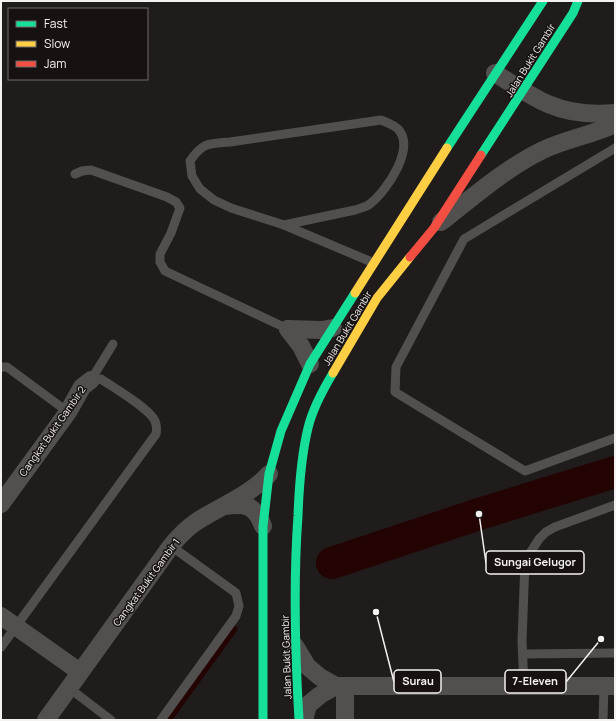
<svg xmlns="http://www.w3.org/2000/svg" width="616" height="721" viewBox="0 0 616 721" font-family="Manrope,sans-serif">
<rect width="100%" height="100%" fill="#1f1c1b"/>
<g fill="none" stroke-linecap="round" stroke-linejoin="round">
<polyline stroke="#240303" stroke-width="5.5" points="169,720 235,629"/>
<polyline stroke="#240303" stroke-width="32" points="332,563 479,514 615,472"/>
<g stroke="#52504f" stroke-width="9">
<path d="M381 120C386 122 393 125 397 128 417 147 387 190 371 203 367 207 361 208 355 210L284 225 231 208 214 200 200 189 192 176 190 161C203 142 208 144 230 142Z"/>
<polyline points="615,148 464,239 396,367 395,392 525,471 615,438"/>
<polyline points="75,174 82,171 91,170 167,197 176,202 180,208 171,233 160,254 160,262 165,271 288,329"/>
<polyline points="284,225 374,263"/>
<polyline points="1,367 7,367 68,412"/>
<polyline points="91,380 113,344"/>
<path d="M1 647 156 434C157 429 157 426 155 421 149 408 114 388 101 379L91 380"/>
<polyline points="523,654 615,653"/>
<polyline points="524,686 522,641 525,561 539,539 546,532 555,527 615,505"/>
<polyline points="69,688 111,720"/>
<polyline points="161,720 236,616 239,606 236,593 171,546"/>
<polyline points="603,720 604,686"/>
</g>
<g stroke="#52504f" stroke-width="18">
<path d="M495 73C512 84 530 96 548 104 569 113 593 115 615 113"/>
<path d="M441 222C474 196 506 168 543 150 566 139 592 135 615 124"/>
<polyline points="288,329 322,330 333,328"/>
<polyline points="288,329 301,346 310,364"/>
<polyline points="1,504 68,412 82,387 91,380"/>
<path d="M225 506C246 503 255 505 263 526"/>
<polyline points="1,616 80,672"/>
<polyline points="295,646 307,666 320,677 336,686"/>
<polyline points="345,686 345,720"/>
<path d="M46 720 171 546C178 537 186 529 196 522 220 506 249 496 269 474"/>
<polyline points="304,720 308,705 320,695 336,686 615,686"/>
</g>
<g stroke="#16e098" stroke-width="9">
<polyline points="447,148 543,1"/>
<polyline points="481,155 573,13 578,1"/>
<polyline points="263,720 263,526 269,474 281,431 310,364 355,293"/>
<path d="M299 720C295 652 293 584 298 516 299 487 301 457 308 428 312 411 324 388 333 373"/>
</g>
<g stroke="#ffcf43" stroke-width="9">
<polyline points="355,293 447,148"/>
<polyline points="333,373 377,298 410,257"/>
</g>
<polyline stroke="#f24e42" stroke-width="9" points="410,257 434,228 481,155"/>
</g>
<g text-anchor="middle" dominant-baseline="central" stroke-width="3" stroke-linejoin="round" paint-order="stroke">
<g font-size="10" fill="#f5f1f1" stroke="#171211">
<text transform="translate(530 60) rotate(-58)">Jalan Bukit Gambir</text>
<text transform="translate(347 328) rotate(-59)">Jalan Bukit Gambir</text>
<text transform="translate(52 431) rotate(-55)">Cangkat Bukit Gambir 2</text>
<text transform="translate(146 582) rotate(-54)">Cangkat Bukit Gambir 1</text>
<text transform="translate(286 657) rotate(-92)">Jalan Bukit Gambir</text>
</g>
</g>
<path fill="none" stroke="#f5f1f1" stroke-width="1.5" d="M479 514L486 563M376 612L394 682M601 639L566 682"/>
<g fill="#f5f1f1" stroke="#171211" stroke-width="1.5">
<circle cx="479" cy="514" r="4"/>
<circle cx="376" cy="612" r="4"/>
<circle cx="601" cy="639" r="4"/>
</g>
<g fill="#171211" stroke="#f5f1f1" stroke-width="1.5">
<rect x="486" y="551" width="98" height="23" rx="4"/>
<rect x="394" y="670" width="47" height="23" rx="4"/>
<rect x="505" y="670" width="61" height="23" rx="4"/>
</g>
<g font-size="11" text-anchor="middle" font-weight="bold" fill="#f5f1f1">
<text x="535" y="566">Sungai Gelugor</text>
<text x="418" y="685">Surau</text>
<text x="535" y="685">7-Eleven</text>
</g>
<rect width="616" height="721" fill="none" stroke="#f5f1f1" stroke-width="4"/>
<rect x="8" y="8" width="140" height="72" fill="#171211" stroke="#706b6b"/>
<rect x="16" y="21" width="20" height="6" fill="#16e098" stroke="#706b6b"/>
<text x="44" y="28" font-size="12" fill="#f5f1f1">Fast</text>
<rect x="16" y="41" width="20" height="6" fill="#ffcf43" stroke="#706b6b"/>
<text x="44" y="48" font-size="12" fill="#f5f1f1">Slow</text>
<rect x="16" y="61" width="20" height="6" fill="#f24e42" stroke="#706b6b"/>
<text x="44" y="68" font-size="12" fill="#f5f1f1">Jam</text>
</svg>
